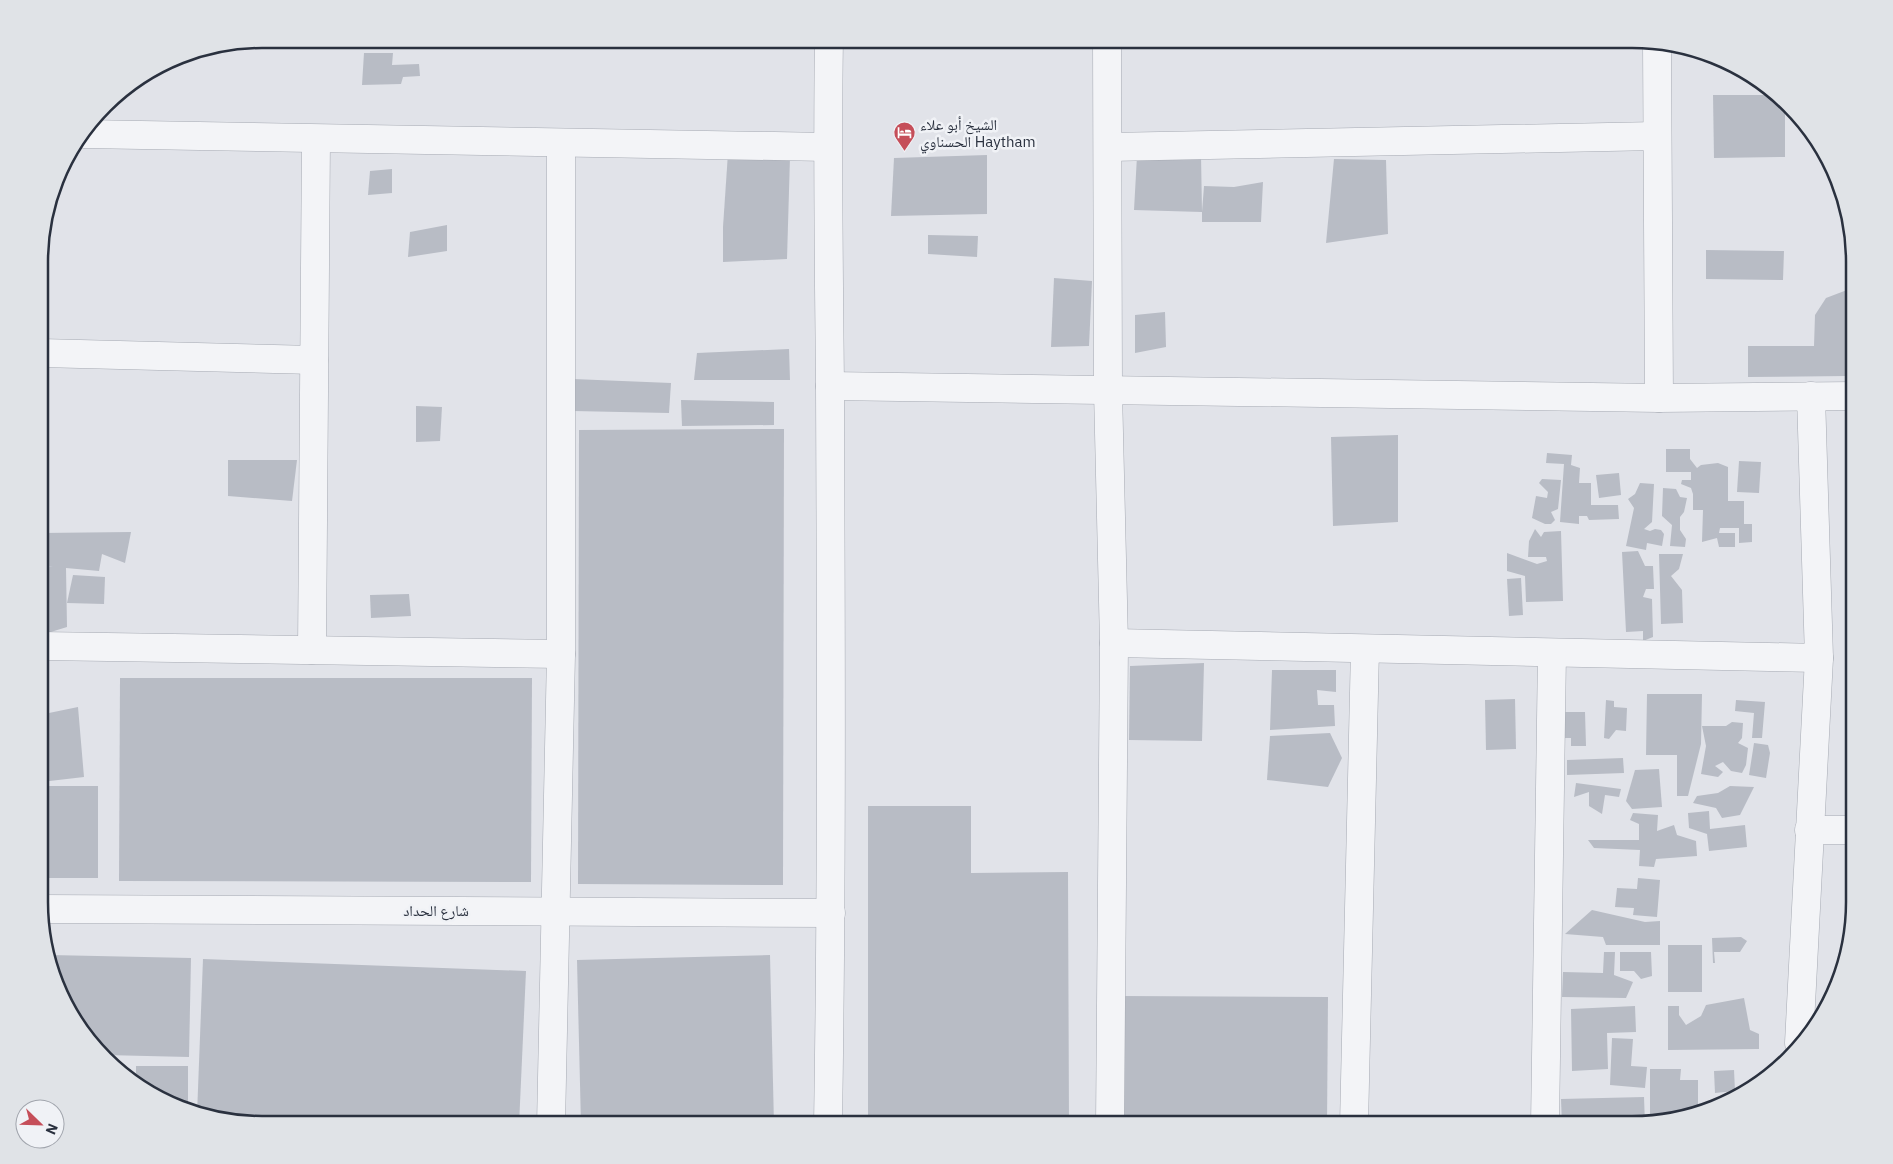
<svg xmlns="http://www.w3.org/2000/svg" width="1893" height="1164" viewBox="0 0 1893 1164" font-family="'IBM Plex Sans','Noto Naskh Arabic',sans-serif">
<rect width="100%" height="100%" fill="#e1e3e9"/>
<g fill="#b8bcc5">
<polygon points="364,53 393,53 392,65 419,64 420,76 403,77 401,84 362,85"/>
<polygon points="1713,95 1773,95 1785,108 1785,157 1714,158"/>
<polygon points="728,153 790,157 787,259 723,262 723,227"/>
<polygon points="987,155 987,214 891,216 894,158"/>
<polygon points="1201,155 1202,212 1204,186 1234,187 1263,182 1261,222 1202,222 1202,212 1134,210 1137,156"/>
<polygon points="1334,159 1386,160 1388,234 1326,243"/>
<polygon points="392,169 392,193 368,195 370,171"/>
<polygon points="447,225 447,251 408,257 410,232"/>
<polygon points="928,235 978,236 977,257 928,254"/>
<polygon points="1706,250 1784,251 1783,280 1706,279"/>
<polygon points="1054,278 1092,281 1089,346 1051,347"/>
<polygon points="1847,290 1847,376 1748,377 1748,346 1814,346 1815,315 1826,298"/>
<polygon points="1165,312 1166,347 1135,353 1135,315"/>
<polygon points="789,349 790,380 694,380 697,353"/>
<polygon points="573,379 671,383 669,413 573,411"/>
<polygon points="681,400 774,402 774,425 682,426"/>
<polygon points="416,406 442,407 440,441 416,442"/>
<polygon points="784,429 783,885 578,884 579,430"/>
<polygon points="1398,435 1398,522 1333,526 1331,437"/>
<polygon points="1666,449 1690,449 1690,459 1697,468 1701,465 1718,463 1728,467 1728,501 1744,501 1744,524 1752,524 1752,542 1739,543 1739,528 1720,528 1719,533 1735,533 1735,547 1719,547 1717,538 1702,542 1703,510 1693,510 1693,494 1691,488 1681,484 1682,480 1691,480 1691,472 1666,472"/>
<polygon points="1547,453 1572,455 1571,465 1580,468 1579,483 1591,483 1591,505 1618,505 1619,519 1589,520 1587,516 1579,516 1579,524 1560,522 1564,464 1546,463"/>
<polygon points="228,460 297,460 292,501 228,496"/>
<polygon points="1739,461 1761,462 1759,493 1737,492"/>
<polygon points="1619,473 1621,495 1599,498 1596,475"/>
<polygon points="1542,479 1561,480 1558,509 1551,512 1555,520 1551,524 1545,524 1532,518 1536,496 1547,498 1548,492 1539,483"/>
<polygon points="1640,483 1654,484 1652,522 1644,529 1650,531 1655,529 1661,530 1664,534 1662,546 1647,543 1646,550 1626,546 1634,508 1628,499 1635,494"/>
<polygon points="1663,488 1676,489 1680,497 1687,498 1684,512 1680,517 1680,530 1686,539 1685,547 1670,546 1672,525 1662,516"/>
<polygon points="1535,529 1541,537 1544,532 1561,531 1563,601 1526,602 1525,576 1507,571 1507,553 1537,564 1547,561 1546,557 1528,557 1529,541"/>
<polygon points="131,532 125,563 102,554 99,571 66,568 67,627 41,635 41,567 53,567 41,566 41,533"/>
<polygon points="1638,551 1645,566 1653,566 1654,589 1646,589 1643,597 1652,599 1653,637 1643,641 1643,631 1626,632 1622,552"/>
<polygon points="1659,554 1683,554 1679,569 1671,576 1682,590 1683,623 1661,624"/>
<polygon points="73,575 105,577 104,604 67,603"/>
<polygon points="1521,578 1523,615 1509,616 1507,579"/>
<polygon points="409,594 411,616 371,618 370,595"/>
<polygon points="1204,663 1202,741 1129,740 1130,666"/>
<polygon points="1272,670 1336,670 1336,692 1317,690 1318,705 1334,705 1335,726 1270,730"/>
<polygon points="120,678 532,678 531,882 119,881"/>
<polygon points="47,689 49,713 78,707 84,777 41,782 41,691"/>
<polygon points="1647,694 1702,694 1701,744 1688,796 1677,796 1677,755 1646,755"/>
<polygon points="1515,699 1516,749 1486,750 1485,700"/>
<polygon points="1606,700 1614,701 1614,707 1627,708 1626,731 1616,730 1609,739 1604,738"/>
<polygon points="1736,700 1765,702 1762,738 1752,738 1754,713 1735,711"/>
<polygon points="1559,712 1585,712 1586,746 1571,746 1571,738 1560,738"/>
<polygon points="1732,722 1743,723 1742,738 1738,743 1748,748 1746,765 1742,773 1731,771 1723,762 1715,766 1723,772 1718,777 1701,774 1706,746 1702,726 1726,726"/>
<polygon points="1330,733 1342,758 1328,787 1267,780 1270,736"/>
<polygon points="1754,743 1768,745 1770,753 1766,778 1749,775"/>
<polygon points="1623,758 1624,773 1567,775 1567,760"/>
<polygon points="1659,769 1662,807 1632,809 1626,801 1635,770"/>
<polygon points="1576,783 1621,789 1619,797 1605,795 1602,814 1589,806 1589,792 1574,797"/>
<rect x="41" y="786" width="57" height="92"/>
<polygon points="1730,786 1754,787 1740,815 1722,818 1716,808 1693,803 1697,796 1718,793"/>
<polygon points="868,806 971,806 971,873 1068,872 1069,1125 868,1125"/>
<polygon points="1709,811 1710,829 1745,825 1747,847 1709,851 1707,834 1689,828 1688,813"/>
<polygon points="1633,813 1658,815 1657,831 1674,825 1677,835 1696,841 1697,856 1656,859 1654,867 1639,866 1640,850 1594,848 1588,840 1639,840 1639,824 1630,820"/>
<polygon points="1638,878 1660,880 1657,917 1633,915 1634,908 1615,907 1617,888 1637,889"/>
<polygon points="1592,910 1645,922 1660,921 1660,945 1606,945 1603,937 1565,934"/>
<polygon points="1741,937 1747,941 1740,952 1714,952 1715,963 1713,963 1712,938"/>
<rect x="1668" y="945" width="34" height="47"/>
<polygon points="1604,952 1615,952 1614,975 1633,982 1626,998 1562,997 1563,972 1603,973"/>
<polygon points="1620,952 1651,952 1652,976 1641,979 1634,971 1620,971"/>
<polygon points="1841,954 1846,955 1843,974 1839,980"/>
<polygon points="50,955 191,958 189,1057 105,1055 76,1026"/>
<polygon points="770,955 774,1125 581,1125 577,960"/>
<polygon points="203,959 526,971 519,1125 261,1125 197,1115"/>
<polygon points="1121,996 1328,997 1327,1125 1120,1125"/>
<polygon points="1744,998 1750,1030 1759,1034 1759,1049 1668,1050 1668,1006 1679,1006 1679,1015 1686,1025 1701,1016 1706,1005"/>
<polygon points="1635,1006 1636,1032 1607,1033 1608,1069 1572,1071 1571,1009"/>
<polygon points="1612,1038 1633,1039 1631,1066 1647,1067 1645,1088 1610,1085"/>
<polygon points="113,1063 122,1063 122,1072"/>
<polygon points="136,1066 188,1066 188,1113 138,1088 136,1086"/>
<polygon points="1650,1069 1681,1069 1680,1080 1698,1080 1698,1109 1650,1123"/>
<polygon points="1734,1070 1735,1091 1715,1093 1714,1071"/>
<polygon points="1644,1097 1645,1125 1562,1125 1561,1099"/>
</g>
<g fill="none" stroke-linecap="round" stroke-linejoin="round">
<defs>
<g id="minor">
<polyline points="1107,39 1108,391 1114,643 1110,1125"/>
<polyline points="1657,43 1659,398"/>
<polyline points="84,134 827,147"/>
<polyline points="1109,147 1656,136"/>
<polyline points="41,353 314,360"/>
<polyline points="830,386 1659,398 1854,396"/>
<polyline points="1114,643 1819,658"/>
<polyline points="41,646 561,654"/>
<polyline points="312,650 316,139"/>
<polyline points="1809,830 1854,830"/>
<polyline points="41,909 831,913"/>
<polyline points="1799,1043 1819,658 1811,396"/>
<polyline points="551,1125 561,654 561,143"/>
<path d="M828 1125C832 879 831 634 830 388 829 272 827 155 829 39"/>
<polyline points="1354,1125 1365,649"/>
<polyline points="1545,1125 1552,653"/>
</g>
</defs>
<use href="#minor" stroke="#a6aab3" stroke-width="29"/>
<use href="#minor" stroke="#f3f4f7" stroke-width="28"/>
</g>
<defs>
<symbol id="hotel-pin" viewBox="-11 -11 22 30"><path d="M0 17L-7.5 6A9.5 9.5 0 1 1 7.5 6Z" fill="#c54e59" stroke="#f0f2f6"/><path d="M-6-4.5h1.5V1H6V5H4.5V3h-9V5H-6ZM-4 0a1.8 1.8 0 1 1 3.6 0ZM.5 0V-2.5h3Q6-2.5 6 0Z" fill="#fff"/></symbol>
</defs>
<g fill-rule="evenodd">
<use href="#hotel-pin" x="892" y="120" width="25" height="34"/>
</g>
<g text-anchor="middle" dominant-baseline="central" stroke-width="5" stroke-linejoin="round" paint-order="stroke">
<g font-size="15" fill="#2a313f" stroke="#f0f2f6" text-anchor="start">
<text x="920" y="124">الشيخ أبو علاء<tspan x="920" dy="17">الحسناوي Haytham</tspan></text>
</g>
<g font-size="15" fill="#2a313f" stroke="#f0f2f6">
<text x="436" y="910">شارع الحداد</text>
</g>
</g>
<path d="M0 0H1893V1164H0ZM262 48H1632A214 214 0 0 1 1846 262V902A214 214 0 0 1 1632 1116H262A214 214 0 0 1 48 902V262A214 214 0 0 1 262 48Z" fill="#e0e3e7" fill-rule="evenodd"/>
<path fill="none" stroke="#2a313f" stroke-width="2.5" d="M262 48H1632A214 214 0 0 1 1846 262V902A214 214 0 0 1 1632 1116H262A214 214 0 0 1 48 902V262A214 214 0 0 1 262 48Z"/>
<g transform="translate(40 1124) rotate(113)"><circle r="24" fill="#f0f2f6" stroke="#a1a5ad"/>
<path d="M0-4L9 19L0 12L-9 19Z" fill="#c54e59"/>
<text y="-8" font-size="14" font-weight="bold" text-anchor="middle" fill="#2a313f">N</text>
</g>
</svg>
